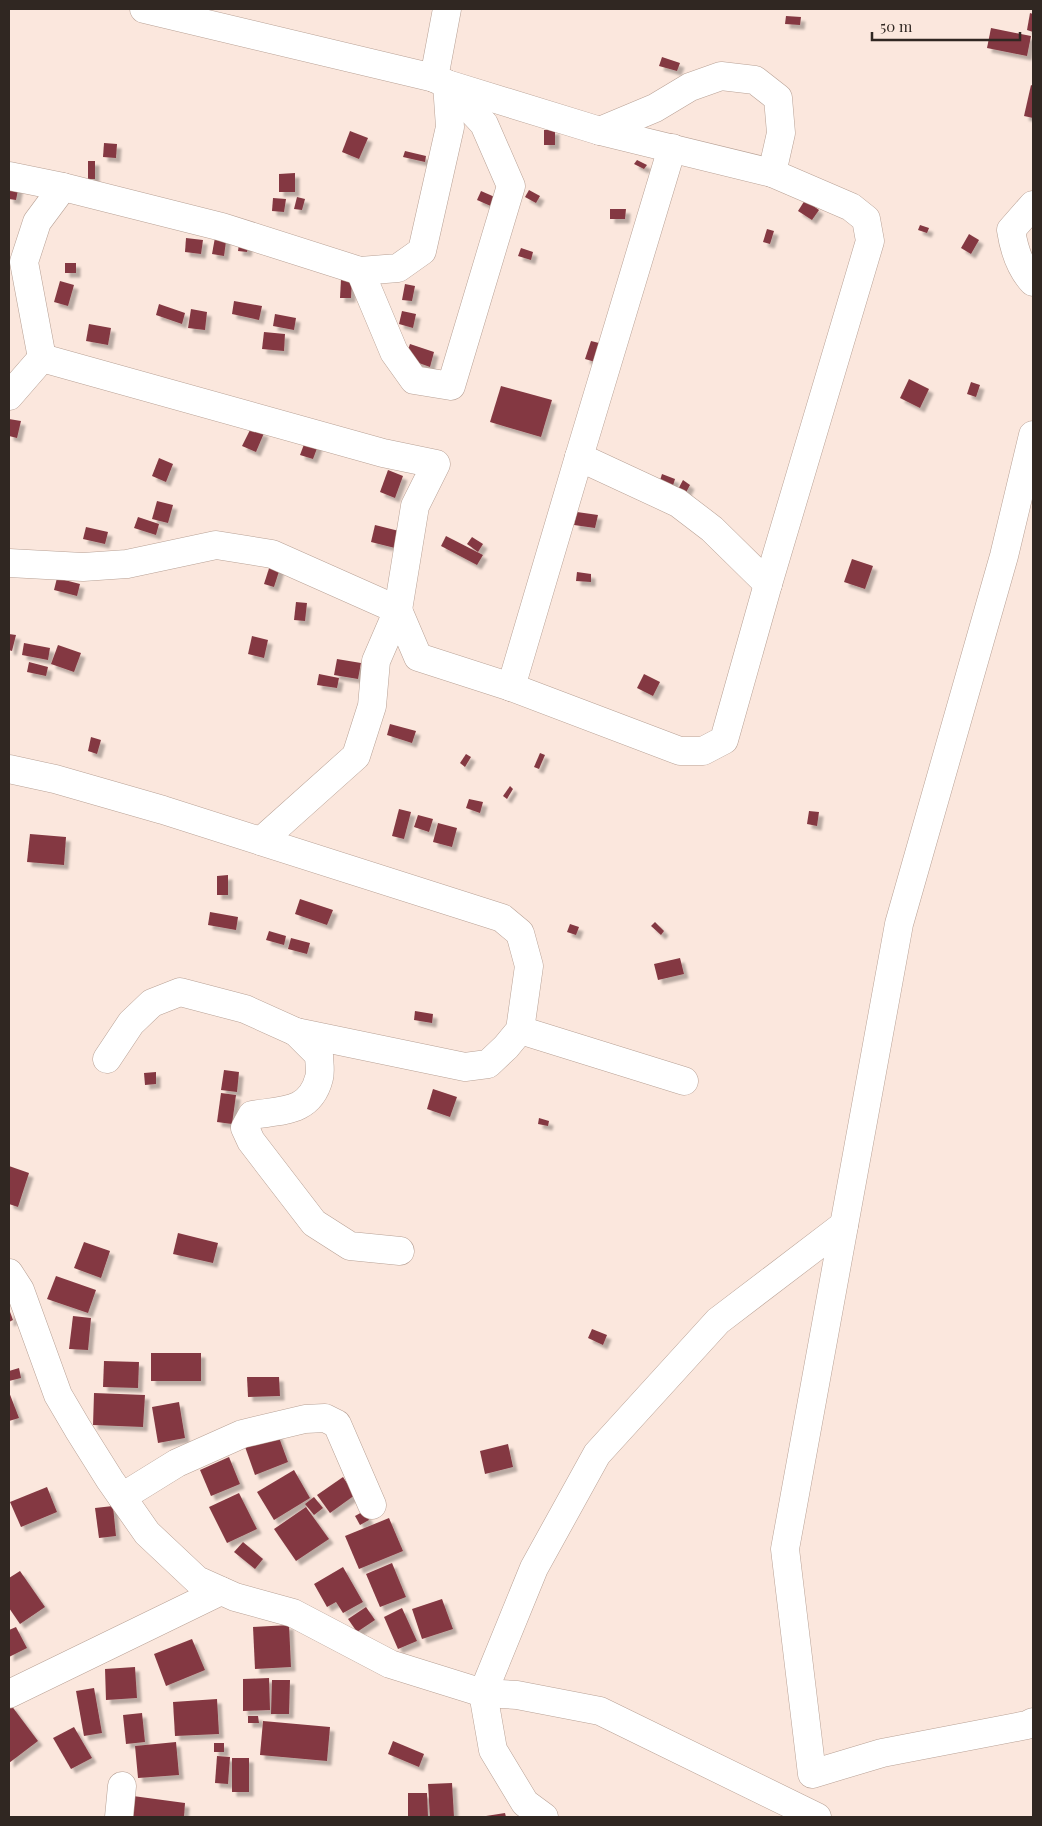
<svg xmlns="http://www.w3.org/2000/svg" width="1042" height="1826" viewBox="0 0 1042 1826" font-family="'Playfair Display',serif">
<defs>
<filter id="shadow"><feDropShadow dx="4.5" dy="4.5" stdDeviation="1" flood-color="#0004"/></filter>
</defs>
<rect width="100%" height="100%" fill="#fbe7dd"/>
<g fill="#843942" filter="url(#shadow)">
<polygon points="1030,13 1033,14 1033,32 1027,30"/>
<polygon points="786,16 801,17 800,25 785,24"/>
<polygon points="991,28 1031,36 1027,56 987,48"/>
<polygon points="662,57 680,63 677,71 659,66"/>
<polygon points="1031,85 1033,86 1033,118 1024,116"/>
<rect x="544" y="130" width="11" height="15"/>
<polygon points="350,131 368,138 359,159 342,152"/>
<polygon points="104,143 117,144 116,158 103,157"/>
<polygon points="405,151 426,156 425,162 403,157"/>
<polygon points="637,160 647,165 644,169 634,164"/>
<rect x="88" y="161" width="7" height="18"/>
<polygon points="295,173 295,192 279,192 279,174"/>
<polygon points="9,183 19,185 16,200 9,199"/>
<polygon points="529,190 540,196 536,203 525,197"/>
<polygon points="481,191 497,198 493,207 477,200"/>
<polygon points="297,197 305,199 302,210 294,209"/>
<polygon points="273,198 286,199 284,212 272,211"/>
<polygon points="805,200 819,210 812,220 798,211"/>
<polygon points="610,209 626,209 625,219 610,219"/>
<polygon points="920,225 929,228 927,233 918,230"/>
<polygon points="767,229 774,231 770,244 763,242"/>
<polygon points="216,232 227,234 224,256 212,254"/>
<polygon points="969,234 979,240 971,254 961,248"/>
<polygon points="240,237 250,239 247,252 238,251"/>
<polygon points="186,238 203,240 201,254 185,252"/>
<polygon points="521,248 533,252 531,260 518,256"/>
<rect x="65" y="263" width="11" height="10"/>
<polygon points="341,279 352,280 351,298 340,298"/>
<polygon points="60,281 74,285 68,306 54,302"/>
<polygon points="405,284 415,286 412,301 402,300"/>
<polygon points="234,301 262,306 259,320 232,314"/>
<polygon points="159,304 185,313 182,324 156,315"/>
<polygon points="191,309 207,312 205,330 188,328"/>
<polygon points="402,311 416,314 413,328 399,324"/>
<polygon points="275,314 296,318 294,330 273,326"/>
<polygon points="89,324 111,328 108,345 86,341"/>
<polygon points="264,332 285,334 284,351 262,349"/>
<polygon points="591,341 607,345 602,364 585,359"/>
<polygon points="410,344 434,352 430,367 405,358"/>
<polygon points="909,379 929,389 920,408 900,398"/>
<polygon points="971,382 980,385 976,397 967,394"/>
<polygon points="501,386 552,400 541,437 490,422"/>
<polygon points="9,419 21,421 17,438 9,436"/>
<polygon points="251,428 264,433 256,452 242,446"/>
<polygon points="306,439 319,443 313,459 300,455"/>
<polygon points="159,458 173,464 166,482 152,476"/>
<polygon points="388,470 403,476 395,498 380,492"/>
<polygon points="662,474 675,479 671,492 658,487"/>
<polygon points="683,480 690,485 682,500 675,495"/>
<polygon points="157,501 173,505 168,523 152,519"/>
<polygon points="577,512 598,515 595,528 574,525"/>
<polygon points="138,517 159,524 156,535 134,528"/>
<polygon points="375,525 399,531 395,548 371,542"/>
<polygon points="86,527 108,532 105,544 83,539"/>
<polygon points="446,536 483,555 477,565 441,546"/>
<polygon points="472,537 483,544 478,552 467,544"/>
<polygon points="272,559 282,562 274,587 264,584"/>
<polygon points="852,559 873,566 865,589 844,582"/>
<polygon points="577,572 591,574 591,582 576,581"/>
<polygon points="57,578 80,584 77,596 54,590"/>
<polygon points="296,602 307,603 305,621 294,620"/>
<polygon points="9,634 16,635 12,651 9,650"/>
<polygon points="252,636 268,640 264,658 248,654"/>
<polygon points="24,643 50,648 48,660 22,655"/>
<polygon points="58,645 81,653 74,672 51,664"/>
<polygon points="337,659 361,663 358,679 334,675"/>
<polygon points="29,662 48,667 46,676 27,672"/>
<polygon points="319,674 339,678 337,688 317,685"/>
<polygon points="644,674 660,682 653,696 637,688"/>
<polygon points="390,724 416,731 412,743 387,735"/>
<polygon points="91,737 101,740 97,754 88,751"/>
<polygon points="540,753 545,755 539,769 534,767"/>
<polygon points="466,754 471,757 465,767 460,763"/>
<polygon points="510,786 513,789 507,799 503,796"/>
<polygon points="469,799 483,802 480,813 466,808"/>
<polygon points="399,809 411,812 404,839 392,836"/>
<polygon points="809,811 819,812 817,826 807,824"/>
<polygon points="418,815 433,819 429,832 414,827"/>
<polygon points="438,823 457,828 452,847 433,842"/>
<polygon points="30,834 66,837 64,865 27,862"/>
<polygon points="228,875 228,895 217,895 217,876"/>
<polygon points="300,899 333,910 327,925 295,914"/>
<polygon points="210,912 238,917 236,930 208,925"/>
<polygon points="655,922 664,931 661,935 651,926"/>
<polygon points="570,924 579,927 576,935 567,932"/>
<polygon points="269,931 286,936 284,945 266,940"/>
<polygon points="291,938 310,943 307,954 288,949"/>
<polygon points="680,958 684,974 658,980 654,964"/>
<polygon points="415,1011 433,1014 432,1023 414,1020"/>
<polygon points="224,1070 239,1072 237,1092 221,1090"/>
<polygon points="156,1072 156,1084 145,1085 144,1073"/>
<polygon points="433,1089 457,1097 450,1117 427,1109"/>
<polygon points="221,1093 236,1095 232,1124 217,1122"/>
<polygon points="539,1118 549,1121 548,1126 538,1124"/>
<polygon points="9,1166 29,1173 18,1207 9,1204"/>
<polygon points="178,1233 218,1243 213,1263 173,1254"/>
<polygon points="84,1242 110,1251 101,1278 74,1268"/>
<polygon points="56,1276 96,1290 88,1313 47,1299"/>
<polygon points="9,1309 13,1320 9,1322"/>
<polygon points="73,1316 91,1318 88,1350 69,1349"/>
<polygon points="592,1329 607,1335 603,1345 588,1338"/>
<rect x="151" y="1353" width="50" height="28"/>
<polygon points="104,1361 139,1362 138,1388 103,1387"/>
<polygon points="19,1368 21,1378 9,1381 9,1371"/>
<polygon points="247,1377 279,1377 280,1396 248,1397"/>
<polygon points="9,1392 19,1418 9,1421"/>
<polygon points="94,1393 145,1395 143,1427 93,1425"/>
<polygon points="179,1402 185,1438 158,1443 152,1407"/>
<polygon points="277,1432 288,1462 255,1475 244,1444"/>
<polygon points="508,1444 513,1467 485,1474 480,1451"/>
<polygon points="229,1457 240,1484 211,1496 200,1470"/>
<polygon points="294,1470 310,1498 274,1520 257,1492"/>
<polygon points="343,1477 355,1495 330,1513 317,1495"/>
<polygon points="47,1487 57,1512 21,1527 10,1502"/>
<polygon points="239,1493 257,1529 227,1543 209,1507"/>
<polygon points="314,1497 323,1508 314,1515 305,1504"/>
<polygon points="113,1506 116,1536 99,1538 95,1508"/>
<polygon points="306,1507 329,1539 296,1561 274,1529"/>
<polygon points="364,1511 369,1520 360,1525 355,1516"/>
<polygon points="389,1518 403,1551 359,1569 345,1536"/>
<polygon points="243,1542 263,1559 255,1569 234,1552"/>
<polygon points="392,1563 406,1597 380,1607 366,1574"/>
<polygon points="343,1567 363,1602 343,1613 336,1602 327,1607 314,1584"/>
<polygon points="20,1571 45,1607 20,1624 9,1608 9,1578"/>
<polygon points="442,1599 453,1629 422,1639 412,1609"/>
<polygon points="366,1607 375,1620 357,1632 348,1619"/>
<polygon points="402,1608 417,1641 398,1649 384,1617"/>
<polygon points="289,1625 291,1667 255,1669 253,1627"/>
<polygon points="16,1627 27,1648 9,1657 9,1630"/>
<polygon points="192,1639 205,1670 166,1686 154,1654"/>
<polygon points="135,1667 137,1698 106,1700 105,1669"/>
<polygon points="269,1678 270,1710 243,1711 243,1679"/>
<polygon points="272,1680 290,1680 289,1714 271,1714"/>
<polygon points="94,1688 102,1733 84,1736 76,1691"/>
<polygon points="217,1699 219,1734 175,1736 173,1702"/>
<polygon points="11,1705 38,1741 9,1763 9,1707"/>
<polygon points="142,1713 145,1742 126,1744 123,1715"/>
<polygon points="248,1716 258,1716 259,1723 248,1723"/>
<polygon points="263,1721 330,1727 327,1761 260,1755"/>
<polygon points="74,1727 92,1758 71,1769 53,1738"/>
<polygon points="393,1741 424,1754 419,1767 388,1754"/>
<polygon points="176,1742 179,1775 138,1778 135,1746"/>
<rect x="214" y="1743" width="10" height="9"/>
<polygon points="217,1756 230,1757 228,1784 215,1783"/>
<rect x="232" y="1758" width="17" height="34"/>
<polygon points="452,1783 454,1817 430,1817 428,1784"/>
<polygon points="408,1793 427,1793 428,1817 408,1817"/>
<polygon points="133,1796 185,1803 184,1817 131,1817"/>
<polygon points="505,1813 506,1817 487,1817 486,1816"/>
</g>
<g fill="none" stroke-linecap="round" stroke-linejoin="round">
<defs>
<g id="minor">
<polyline points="434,78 447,9"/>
<polyline points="600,131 655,108 690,87 721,76 755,80 778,98 781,133 772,173"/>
<polyline points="9,176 63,187 222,227 360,271 398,268 422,251 450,127 447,84"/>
<path d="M1033 205 1011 230C1014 250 1020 268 1033 282"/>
<polyline points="360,271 394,352 414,380 451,386 511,186 484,124 448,85"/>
<polyline points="42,358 383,453 436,464 415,506 398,610 376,661 372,706 356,756 261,841"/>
<polyline points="42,358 24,262 37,222 63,187"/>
<polyline points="9,396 42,358"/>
<polyline points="1033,435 1004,556 899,924 785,1549 812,1774 882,1753 1027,1725 1033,1722"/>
<polyline points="579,457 678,503 712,529 768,584"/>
<polyline points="9,563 83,567 127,564 216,545 272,554 398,610 418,657 511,687 680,751 703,751 724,740 768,584 870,241 866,219 851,207 772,173 600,131 447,84 434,78 144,9"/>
<polyline points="511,687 579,457 672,148"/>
<polyline points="9,769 55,779 163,810 502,918 520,933 529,966 520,1030 506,1047 488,1064 465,1067 296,1032 245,1009 180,992 152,1003 131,1023 107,1059"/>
<polyline points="520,1030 684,1081"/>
<path d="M296 1032 319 1055C319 1062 321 1071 319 1078 310 1113 282 1110 252 1115L245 1128 251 1141 314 1223 350 1246 400 1251"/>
<polyline points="9,1273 20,1290 58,1395 78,1429 110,1480 147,1533 197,1580 235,1597 293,1613 390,1664 483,1693 517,1695 600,1711 817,1817"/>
<polyline points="122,1497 177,1463 242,1434 305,1419 325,1418 337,1424 372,1505"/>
<polyline points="9,1694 221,1591"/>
<polyline points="119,1817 122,1786"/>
<polyline points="544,1817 525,1803 493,1750 483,1693 534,1568 597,1454 718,1321 844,1225"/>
</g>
</defs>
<use href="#minor" stroke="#b8a195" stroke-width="29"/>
<use href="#minor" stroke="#fff" stroke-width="28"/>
</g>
<rect width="1042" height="1826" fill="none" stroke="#302722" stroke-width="20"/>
<path d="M872 32v8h148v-8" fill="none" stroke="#302722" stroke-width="2.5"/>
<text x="880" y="32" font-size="15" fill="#302722" stroke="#fbe7dd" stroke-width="4" paint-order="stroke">50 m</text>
</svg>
